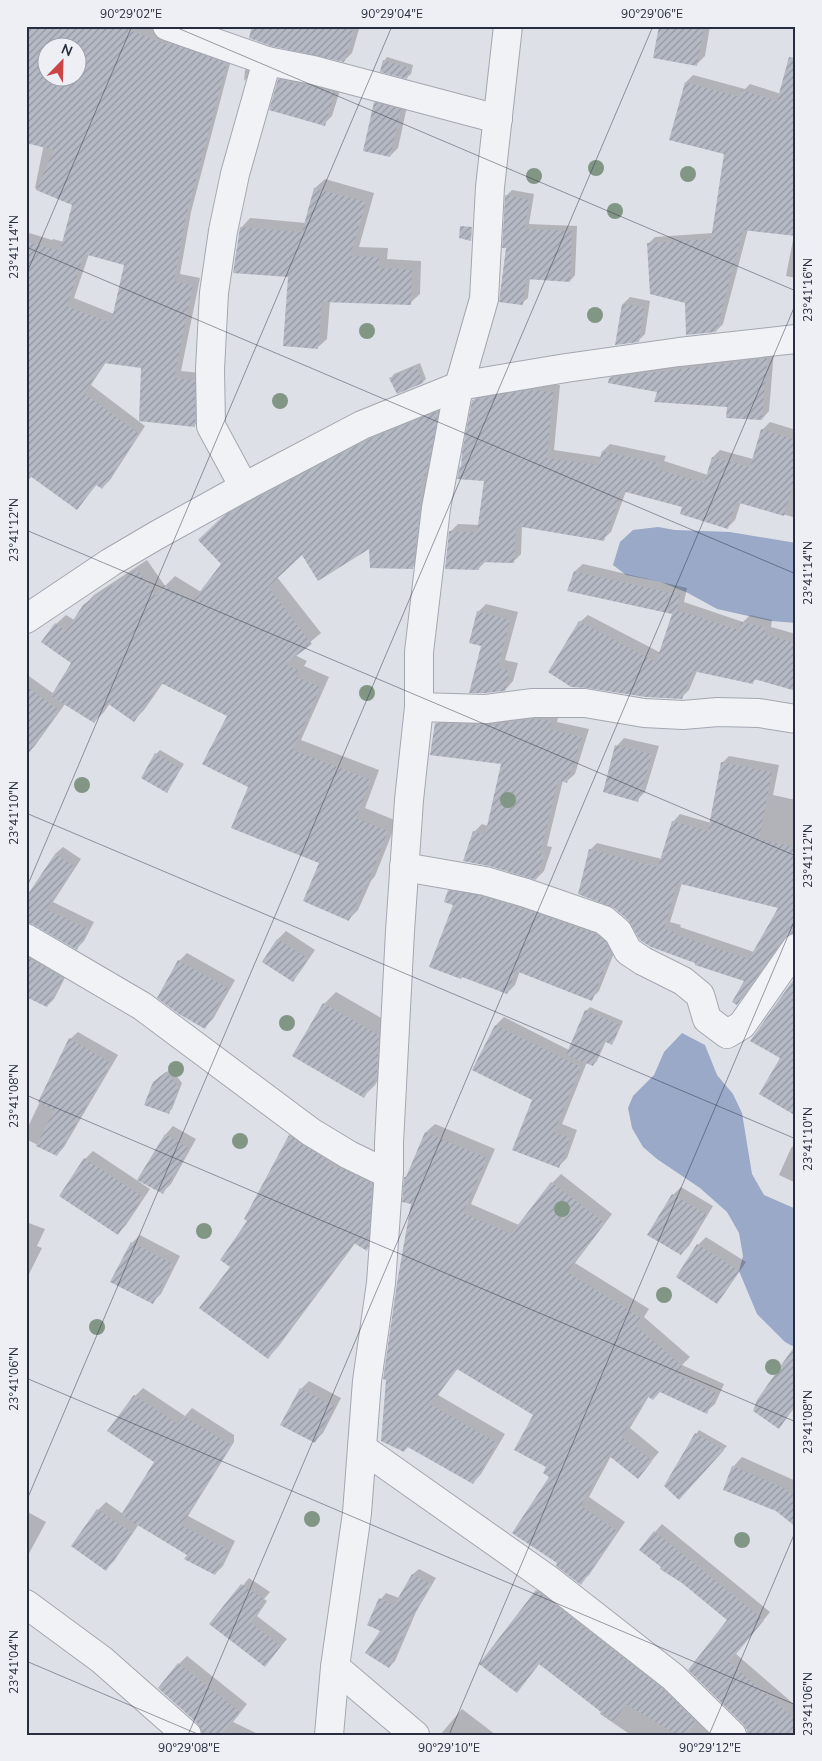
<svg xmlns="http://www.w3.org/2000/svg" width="822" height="1761" viewBox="0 0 822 1761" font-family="'Nunito Sans',sans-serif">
<defs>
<pattern id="building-hatch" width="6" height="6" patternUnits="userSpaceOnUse" patternTransform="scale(1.25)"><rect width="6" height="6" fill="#b5b9c4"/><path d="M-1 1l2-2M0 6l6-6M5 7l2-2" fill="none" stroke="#9397a1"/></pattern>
</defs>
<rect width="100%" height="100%" fill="#dee0e7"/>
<g fill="#99a9c7">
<polygon points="658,527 675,530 730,532 796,543 796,623 771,621 717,609 688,593 661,582 626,575 613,565 620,542 633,530"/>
<polygon points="682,1033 705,1045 717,1075 733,1094 742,1113 752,1174 764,1195 796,1209 796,1348 785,1342 757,1314 739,1271 743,1256 739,1233 727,1212 700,1188 657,1159 643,1147 632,1128 628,1108 633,1096 654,1075 664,1052"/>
</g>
<g fill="#0003" fill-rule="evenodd">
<path d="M26 26H146L175 38 232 56 191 212 180 274 200 278 181 371 201 373 202 418 195 425 143 367 106 362 91 385 145 426 110 480 102 488 97 484 77 508 32 476 26 483V232L52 240 53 239 64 242 74 204 35 188 48 124ZM48 48H78V78H48ZM89 254 126 264 114 314 74 298Z"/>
<polygon points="253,26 360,26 352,53 344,61"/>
<polygon points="660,26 710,26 705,56 697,64"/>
<polygon points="387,57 413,65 411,74 407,77 384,61"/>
<polygon points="253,62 252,73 244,81 245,70"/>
<polygon points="287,72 342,84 332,116 324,124 279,80"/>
<polygon points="693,75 745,89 750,84 781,94 796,92 796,278 786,276 794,235 748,229 723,324 716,331 687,302 648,244 655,237 713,233 726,153 686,82"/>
<polygon points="383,95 408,102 398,148 390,156 375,103"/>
<polygon points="325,179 374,193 359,247 388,248 387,259 421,261 420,294 410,303 330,301 327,339 317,348 289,276 241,228 250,218 306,223 315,188"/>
<polygon points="512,190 534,194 529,224 577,226 575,275 570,281 530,278 528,298 522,303 507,247 506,196"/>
<polygon points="630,297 650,301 645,334 638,341 623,304"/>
<polygon points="774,351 769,411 762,419 728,406 610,378 618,370"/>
<polygon points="420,363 426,379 423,382 397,393 391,378 394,374"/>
<polygon points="539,383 560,385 554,450 601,457 603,451 610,444 666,456 664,461 708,475 713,457 720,450 753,459 762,430 770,422 796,430 796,518 741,502 735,520 728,527 683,506 626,491 611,532 603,539 522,526 521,554 514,561 487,560 479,568 450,532 458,524 480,525 485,480 459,477 463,464 474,400 481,392"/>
<polygon points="446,403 422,558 413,567 370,547 303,553 277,577 321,633 295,655 307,661 304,666 329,677 301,740 379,770 365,808 397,821 375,876 371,881 358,910 349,919 321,862 249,786 229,715 163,683 144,710 134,720 110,703 104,712 94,722 65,704 34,747 26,754 26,674 54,694 73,663 56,624 66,615 74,620 84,605 94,595 147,560 165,586 175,576 201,592 222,564 200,540 233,507 374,433"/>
<polygon points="583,564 687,588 684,602 743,622 750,615 772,620 771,627 796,634 796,690 756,679 753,682 697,671 689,690 681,698 580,622 588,615 661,653 673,613 575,571"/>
<polygon points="486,604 518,612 505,660 518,663 513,681 505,690 482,645 478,612"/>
<polygon points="559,713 557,722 589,729 575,774 567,781 563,780 547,846 552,847 544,871 536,879 474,832 482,824 488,826 503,763 437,724 445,716"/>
<polygon points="624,738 659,746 645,792 637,800 617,746"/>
<polygon points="160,750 184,764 167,791 156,754"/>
<path d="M729 756 779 765 773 795 796 800V931L788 934 744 996 737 1003 746 980 651 946 590 850 597 843 662 859 673 822 680 814 711 823 722 763ZM682 883 780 907 754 952 680 927 681 925 670 922Z"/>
<polygon points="63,847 81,859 53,902 94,922 84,941 77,948 34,923 55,854"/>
<polygon points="457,883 613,934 618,943 599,991 591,999 520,971 515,985 507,993 455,904 449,891"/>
<polygon points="286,931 315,950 300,972 293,980 264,962 278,939"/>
<polygon points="26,945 69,970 54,999 47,1006 30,997 26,1004"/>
<polygon points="187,953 235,980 213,1019 205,1027 179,961"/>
<polygon points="336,992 390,1023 388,1063 375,1085 364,1096 294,1056 324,1004"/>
<polygon points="590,1007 623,1021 615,1039 612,1043 606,1041 597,1061 593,1065 587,1062 562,1124 577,1130 567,1158 559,1166 534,1099 474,1070 496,1025 504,1017 569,1050 586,1011"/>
<polygon points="78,1032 118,1055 64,1147 57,1155 26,1139 26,1131 70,1039"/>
<polygon points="171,1069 182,1083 172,1109 168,1112 158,1078"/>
<polygon points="435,1124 495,1149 471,1204 519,1225 552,1183 561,1174 612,1214 575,1263 649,1309 644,1317 690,1357 682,1365 724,1384 715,1404 706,1412 660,1391 649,1396 630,1428 659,1452 637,1478 611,1456 589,1497 625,1522 589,1575 580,1583 534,1414 458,1368 438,1395 505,1434 481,1474 473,1483 409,1446 404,1451 412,1203 405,1177 408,1175 426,1132"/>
<polygon points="173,1126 196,1139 171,1184 163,1192 166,1134"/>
<polygon points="300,1126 382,1174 376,1239 367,1249 356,1242 278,1347 268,1357 248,1220 290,1136"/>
<polygon points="796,1143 796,1183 779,1175 791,1148"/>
<polygon points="93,1151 150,1189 126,1225 118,1233 85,1159"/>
<polygon points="681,1187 713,1206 689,1246 681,1254 673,1195"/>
<polygon points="26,1222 45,1229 37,1246 42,1248 26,1280"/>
<polygon points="140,1235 180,1256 161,1294 153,1302 132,1243"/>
<polygon points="706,1237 746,1262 724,1294 717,1302 698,1245"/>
<polygon points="796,1356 796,1406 779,1427"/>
<polygon points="309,1381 341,1398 323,1433 315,1441 301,1389"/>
<polygon points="143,1388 185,1416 192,1408 234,1435 234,1442 188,1516 235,1541 223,1566 215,1574 188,1555 139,1524 114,1561 106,1569 98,1510 106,1502 123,1514 156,1461 109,1431 135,1396"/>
<polygon points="699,1430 727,1446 679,1498 696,1434"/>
<polygon points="742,1457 796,1481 796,1525 733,1467"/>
<polygon points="26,1511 46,1522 26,1559"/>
<polygon points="662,1524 770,1612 736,1654 796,1706 796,1735 748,1730 744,1723 690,1670 729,1620 655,1532"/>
<polygon points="419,1569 436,1578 416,1612 395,1661 389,1667 382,1630 369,1625 381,1599 386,1593 399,1598 413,1574"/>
<polygon points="249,1578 270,1592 264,1599 267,1601 257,1616 287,1639 265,1665 211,1624"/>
<polygon points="544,1583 724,1735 631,1735 600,1714 602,1710 540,1663 517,1692 537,1591"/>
<polygon points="187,1656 247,1704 233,1722 260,1735 205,1735 179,1664"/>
<polygon points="462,1709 496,1735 440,1735"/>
</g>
<g fill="url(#building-hatch)" fill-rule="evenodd">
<path d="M26 26 122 27 168 45 169 43 227 63 185 221 174 281 193 285 174 378 195 380V427L139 421 141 368 104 363 84 393 139 434 102 489 96 485 77 510 26 473V241L60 251 72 205 36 190 54 150 26 143ZM48 48H78V78H48ZM84 254 124 265 111 323 67 306Z"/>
<polygon points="252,26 339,26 354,31 344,62 271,46 249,38"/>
<polygon points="659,26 704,26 697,66 653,58"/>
<polygon points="789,57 796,58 796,236 743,230 716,332 686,335 685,303 650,294 647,243 711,239 724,154 669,140 685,82 740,97 742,90 777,101"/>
<polygon points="383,60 410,68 407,79 380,72"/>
<polygon points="278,79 335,92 325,126 269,110"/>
<polygon points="374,102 401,109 390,157 363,151"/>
<polygon points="314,188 366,202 350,256 379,257 379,268 412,270 411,305 322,302 318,349 283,346 288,277 233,273 240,227 302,232"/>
<polygon points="505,195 530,200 524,229 572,231 570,282 526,279 523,305 499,302 506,248 502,248"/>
<polygon points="460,226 472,227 471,241 459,238"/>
<polygon points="622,304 644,307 639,342 615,345"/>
<polygon points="767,358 762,420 726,418 727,407 654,402 657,392 608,383 609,378"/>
<polygon points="416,366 423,383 397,394 389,378"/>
<polygon points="531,390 553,392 547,458 598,465 602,451 659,463 657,469 704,483 712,457 750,467 761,429 796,440 796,474 784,516 736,502 728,529 680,514 682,507 622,491 604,541 516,526 514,563 480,562 479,570 445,569 449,531 477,532 484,481 457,479 460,465 461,468 462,452 472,400 494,396 502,397 503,394"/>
<polygon points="436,412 438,415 426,476 421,476 420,507 413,569 370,568 369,549 318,581 302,555 268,587 312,644 285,664 298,670 295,676 320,687 293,750 371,780 356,818 388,831 366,887 364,886 349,921 303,901 319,863 231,828 248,787 202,764 227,716 161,683 134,722 107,703 94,723 51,696 71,663 41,642 55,623 66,631 83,605 137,569 157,597 164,585 192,602 221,564 198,540 222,517 363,442"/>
<polygon points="574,571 680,595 677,610 739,630 741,622 765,627 764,634 796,643 796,691 754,679 753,684 693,671 682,699 646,697 587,688 571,687 548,672 579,621 656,662 672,614 567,591"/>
<polygon points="477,611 510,620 498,668 510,671 505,691 485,693 469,693 481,646 469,643"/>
<polygon points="26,686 59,710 26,757"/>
<polygon points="534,719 552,721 550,729 582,737 567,783 558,780 540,853 544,855 536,880 489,866 463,861 473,831 485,835 501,764 430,755 435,723 486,725"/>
<polygon points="615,745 652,754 638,802 603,792"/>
<polygon points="155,753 181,768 167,793 141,778"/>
<path d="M721 762 772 772 759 839 796 847V933L789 934 783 939 737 1005 732 1002 744 981 695 965V963L651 947 640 940 628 920 614 908 578 894 589 849 658 867 672 821 708 831ZM677 883 778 908 749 959 674 934 675 932 664 929Z"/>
<polygon points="55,854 74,866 46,909 88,929 77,950 34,925 26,922 26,897"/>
<polygon points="448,890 481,896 521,908 596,934 606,942 611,952 592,1001 516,971 507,994 462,977 461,979 429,967 453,905 444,902"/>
<polygon points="277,939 308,958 293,982 262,962"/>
<polygon points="26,956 63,978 47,1007 26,997"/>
<polygon points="178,960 228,988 205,1029 179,1014 157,998"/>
<polygon points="796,976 796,1116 759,1094 780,1058 750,1041"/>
<polygon points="323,1003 379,1035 377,1076 364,1098 292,1056"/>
<polygon points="585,1010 620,1025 612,1045 604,1041 593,1066 566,1055"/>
<polygon points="495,1025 581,1067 554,1132 570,1138 559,1168 512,1150 532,1100 472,1070"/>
<polygon points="69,1038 111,1063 57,1156 36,1146 54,1110 38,1102"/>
<polygon points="166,1072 179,1087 169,1114 144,1105 153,1082"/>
<polygon points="425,1132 487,1158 463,1213 511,1234 551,1182 605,1223 567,1272 641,1318 636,1326 682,1366 675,1374 716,1393 707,1414 660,1392 653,1400 647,1396 622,1437 652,1461 638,1479 608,1455 581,1506 617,1531 581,1585 556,1566 557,1563 512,1533 549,1477 543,1473 546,1467 514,1450 533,1415 457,1369 430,1404 497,1443 473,1484 406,1446 404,1452 381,1441 386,1380 383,1379 397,1283 411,1204 402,1202 404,1177 406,1177"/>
<polygon points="165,1134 189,1148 163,1194 137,1180"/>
<polygon points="289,1135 330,1162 328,1166 341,1168 372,1184 368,1246 367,1251 354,1243 268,1359 199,1308 230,1267 220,1260 247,1221 244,1219"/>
<polygon points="84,1158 143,1197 118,1235 59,1196"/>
<polygon points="672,1194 706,1214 681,1255 647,1235"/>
<polygon points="131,1242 173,1264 153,1304 110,1282"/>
<polygon points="697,1244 739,1271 717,1304 676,1277"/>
<polygon points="796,1344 796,1404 779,1429 753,1411 757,1400"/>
<polygon points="300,1388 334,1406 315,1443 280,1425"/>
<polygon points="134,1395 178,1424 184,1416 231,1445 181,1525 228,1550 215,1575 184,1559 187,1555 121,1515 154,1462 107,1431"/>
<polygon points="695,1433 724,1450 679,1500 664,1486"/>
<polygon points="732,1466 784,1488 796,1498 796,1527 776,1511 723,1490"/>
<polygon points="97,1509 132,1533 106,1571 71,1546"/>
<polygon points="654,1531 764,1620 729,1662 796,1720 796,1735 747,1735 747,1730 743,1724 688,1670 727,1620 682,1583 660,1569 661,1567 639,1550"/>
<polygon points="412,1574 431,1584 411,1619 389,1668 365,1653 380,1631 367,1625 379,1598 394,1605"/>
<polygon points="241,1584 264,1599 258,1607 260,1609 251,1623 281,1646 265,1667 209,1624"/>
<polygon points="536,1590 663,1689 696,1722 687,1735 677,1735 626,1704 614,1722 539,1664 517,1693 479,1664"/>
<polygon points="178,1663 240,1712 222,1735 203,1735 197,1723 158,1688"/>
</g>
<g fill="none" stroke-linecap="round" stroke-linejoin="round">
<defs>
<g id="minor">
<polyline points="167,26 267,61 313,70 498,119"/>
<polyline points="244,487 211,426 210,369 214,293 223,231 235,174 267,61"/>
<polyline points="26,619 111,562 157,535 244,487 362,425 459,386 566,368 679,352 796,339"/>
<polyline points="419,707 486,709 533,703 585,703 644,713 683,715 718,712 759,713 796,719"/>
<polyline points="404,867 485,881 526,893 604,920 618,932 628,951 643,961 683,981 700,995 707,1019 727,1034 742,1025 796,948"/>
<polyline points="26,938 142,1006 311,1132 349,1155 382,1171 389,1171"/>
<polyline points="362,1448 549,1580 673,1677 732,1735"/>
<polyline points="26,1604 102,1660 187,1735"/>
<polyline points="335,1667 415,1735"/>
<polyline points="329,1735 335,1667 357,1513 367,1381 381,1283 389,1171 389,1143 400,931 409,800 419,707 419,652 436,508 459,386 484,299 490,187 508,26"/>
</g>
</defs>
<use href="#minor" stroke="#a3a7b1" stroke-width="30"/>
<use href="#minor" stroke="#f0f2f6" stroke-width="28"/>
</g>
<g fill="#829685">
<circle cx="596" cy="168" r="8"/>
<circle cx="688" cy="174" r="8"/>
<circle cx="534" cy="176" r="8"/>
<circle cx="615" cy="211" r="8"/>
<circle cx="595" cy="315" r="8"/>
<circle cx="367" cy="331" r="8"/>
<circle cx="280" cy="401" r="8"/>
<circle cx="367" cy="693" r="8"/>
<circle cx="82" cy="785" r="8"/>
<circle cx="508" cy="800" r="8"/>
<circle cx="287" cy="1023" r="8"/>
<circle cx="176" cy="1069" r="8"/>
<circle cx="240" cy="1141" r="8"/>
<circle cx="562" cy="1209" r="8"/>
<circle cx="204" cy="1231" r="8"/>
<circle cx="664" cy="1295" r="8"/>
<circle cx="97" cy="1327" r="8"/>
<circle cx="773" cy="1367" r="8"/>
<circle cx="312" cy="1519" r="8"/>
<circle cx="742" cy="1540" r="8"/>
</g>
<path fill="none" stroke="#272d3e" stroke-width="1" stroke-opacity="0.45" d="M173 26 796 291M26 247 796 574M26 275 132 26M26 530 796 856M26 813 796 1139M26 889 392 26M26 1095 796 1422M26 1378 796 1705M26 1502 653 26M26 1661 200 1735M188 1735 796 303M449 1735 796 917M709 1735 796 1530"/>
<rect width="822" height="1761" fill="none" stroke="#edeff5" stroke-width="55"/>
<g transform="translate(62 62) rotate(23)"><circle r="24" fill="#edeff5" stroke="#9ea1ac"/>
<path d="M0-4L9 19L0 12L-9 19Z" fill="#cb4446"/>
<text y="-8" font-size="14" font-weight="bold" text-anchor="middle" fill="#272d3e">N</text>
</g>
<rect x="28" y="28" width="766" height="1706" fill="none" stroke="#272d3e" stroke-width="2"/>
<g font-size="12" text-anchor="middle" fill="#272d3e">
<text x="131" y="18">90°29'02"E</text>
<text x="392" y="18">90°29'04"E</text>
<text x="652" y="18">90°29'06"E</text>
<text transform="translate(14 247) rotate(-90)" y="4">23°41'14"N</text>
<text transform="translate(808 290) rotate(-90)" y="4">23°41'16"N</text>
<text transform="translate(14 530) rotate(-90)" y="4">23°41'12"N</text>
<text transform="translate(808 573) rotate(-90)" y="4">23°41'14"N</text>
<text transform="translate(14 813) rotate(-90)" y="4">23°41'10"N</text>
<text transform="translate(808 856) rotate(-90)" y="4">23°41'12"N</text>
<text transform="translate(14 1096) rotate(-90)" y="4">23°41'08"N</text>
<text transform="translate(808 1139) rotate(-90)" y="4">23°41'10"N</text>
<text transform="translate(14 1379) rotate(-90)" y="4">23°41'06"N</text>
<text transform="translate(808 1422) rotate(-90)" y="4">23°41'08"N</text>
<text transform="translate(14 1662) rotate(-90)" y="4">23°41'04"N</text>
<text transform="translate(808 1704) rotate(-90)" y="4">23°41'06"N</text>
<text x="189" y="1752">90°29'08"E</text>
<text x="449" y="1752">90°29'10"E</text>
<text x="710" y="1752">90°29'12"E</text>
</g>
</svg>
